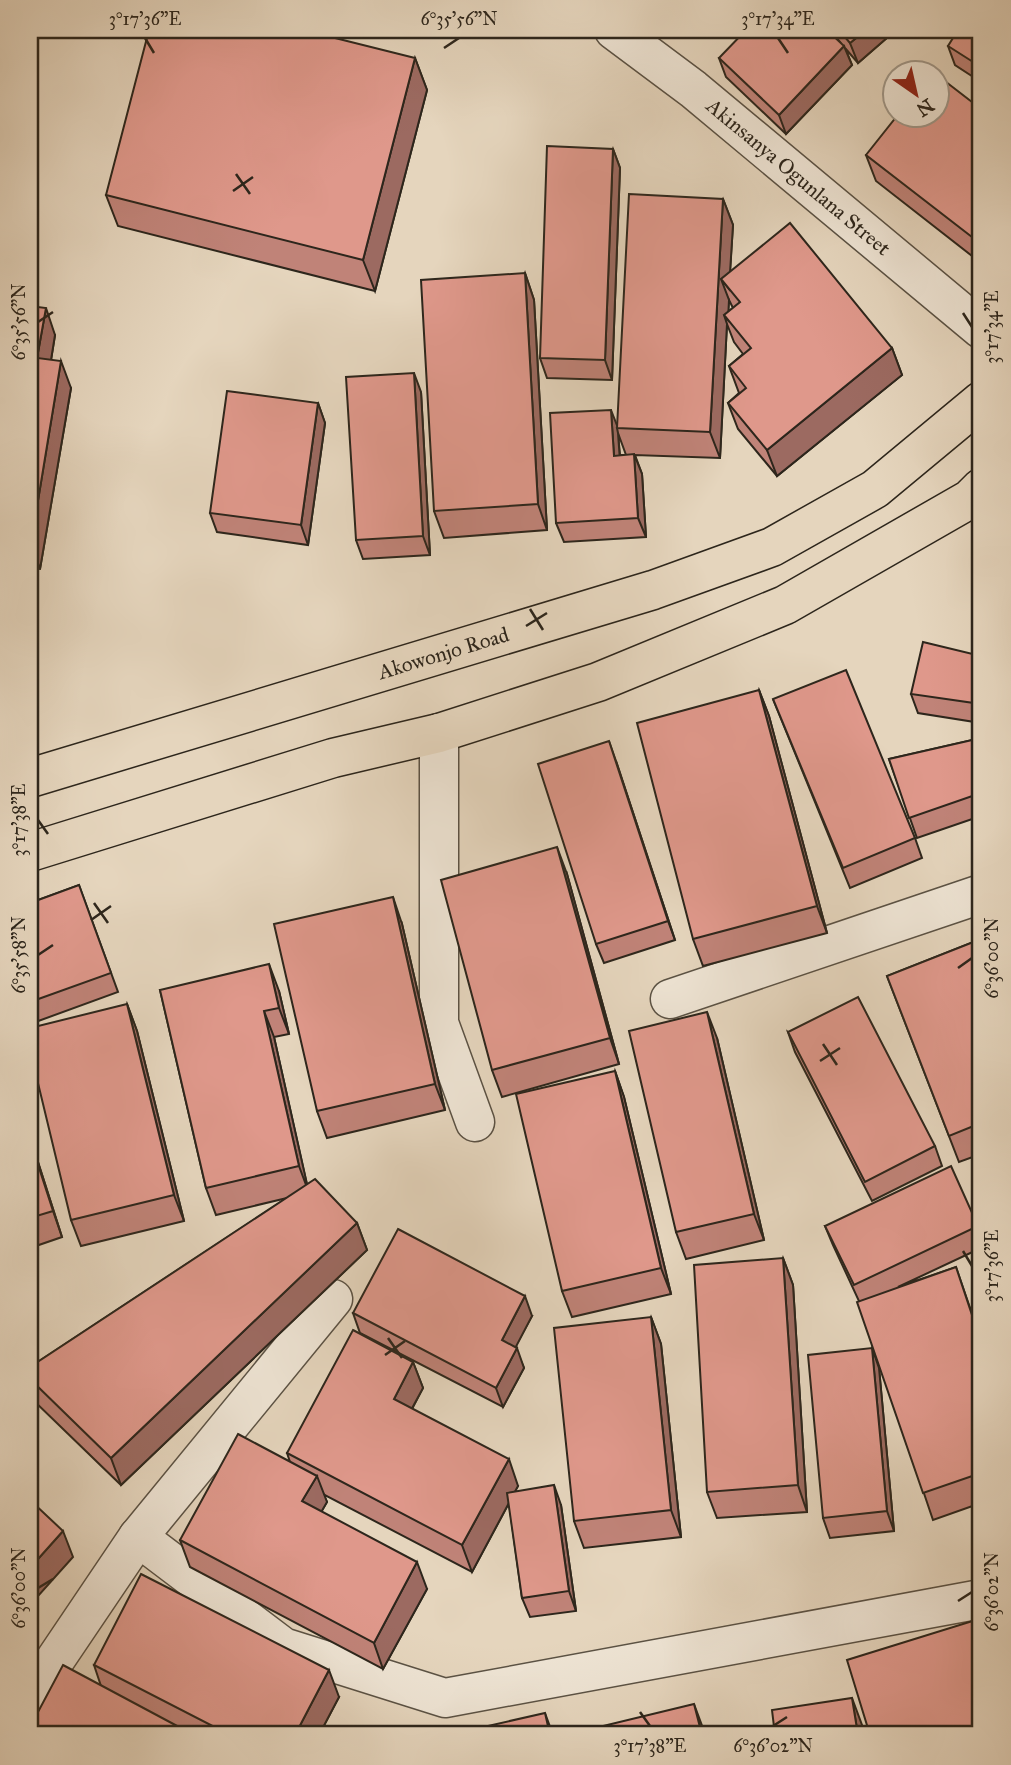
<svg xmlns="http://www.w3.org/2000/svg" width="1011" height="1765" viewBox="0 0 1011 1765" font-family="'IM FELL Great Primer',serif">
<rect width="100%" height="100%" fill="#e5d5bd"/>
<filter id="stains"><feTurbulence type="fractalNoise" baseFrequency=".00286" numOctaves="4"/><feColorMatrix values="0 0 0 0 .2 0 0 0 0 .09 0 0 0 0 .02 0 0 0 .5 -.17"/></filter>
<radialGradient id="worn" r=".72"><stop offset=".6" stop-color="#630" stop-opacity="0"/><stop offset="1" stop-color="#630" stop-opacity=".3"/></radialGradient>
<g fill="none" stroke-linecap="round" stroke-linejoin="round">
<defs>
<g id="minor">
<path id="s1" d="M614 30 693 89 981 329"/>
<polyline points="439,733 439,1023 475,1122"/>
<polyline points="670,999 981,894"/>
<polyline points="138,1537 283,1647 445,1698 981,1599"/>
<polyline points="30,1697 138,1537 333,1299"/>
</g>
<g id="major">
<path id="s2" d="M30 778 653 590 772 547 875 489 981 401"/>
<polyline points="30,852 333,758 439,733 598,682 785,605 970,499 981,488"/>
</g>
</defs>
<use href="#minor" stroke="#5b5244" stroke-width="41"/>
<use href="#major" stroke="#2d261c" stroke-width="41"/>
<use href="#minor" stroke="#eee4d4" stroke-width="38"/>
<use href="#major" stroke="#e5d5bd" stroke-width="38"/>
</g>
<g fill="#c08378" stroke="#2d261c" stroke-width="2" fill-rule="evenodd">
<polygon points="123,30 136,30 133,35"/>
<polygon points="830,30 896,30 858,63 845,48 852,65 786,134 726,77 719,58 840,42"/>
<polygon points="981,30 981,82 955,65 948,46"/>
<polygon points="415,58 427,90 375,291 118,226 106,195"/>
<polygon points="981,109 981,263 876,181 866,155"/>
<polygon points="613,149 620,168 612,380 547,378 540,358"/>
<path d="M723 199 733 225 730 271 892 348 902 375 777 476 738 429 728 403 739 393 729 366 743 354 734 342 727 324 720 458 635 455 642 474 646 537 564 542 556 523 617 425ZM729 300 733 308 728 312ZM618 433 626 455H620Z"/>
<polygon points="525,273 534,300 547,530 444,538 434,511"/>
<polygon points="30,306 55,335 51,360 71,388 40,569 30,568"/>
<polygon points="421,392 430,555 363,559 356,540"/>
<polygon points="318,403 325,423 308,545 217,532 210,513"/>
<polygon points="981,656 981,723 918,713 911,694"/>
<polygon points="759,690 769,716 827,933 703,966 693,939"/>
<polygon points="773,699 915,838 922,858 850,888"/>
<polygon points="981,738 981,816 917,838 889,759"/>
<polygon points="616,761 675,940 604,963 596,944"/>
<polygon points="567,874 619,1064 502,1097 492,1070"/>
<polygon points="79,885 118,992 30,1024 30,903"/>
<polygon points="402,924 445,1110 327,1138 317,1111"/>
<polygon points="981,939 981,1154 959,1162 887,976"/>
<polygon points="160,990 279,991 289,1034 274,1037 307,1185 357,1223 367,1250 121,1485 32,1399 30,1392 30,1367 287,1198 216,1215 206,1188"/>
<polygon points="127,1004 137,1031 184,1221 81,1246 71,1220"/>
<polygon points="788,1032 935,1146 942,1166 872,1201 795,1052"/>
<polygon points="717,1038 764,1240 686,1259 676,1232"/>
<polygon points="615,1071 624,1097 671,1294 572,1317 562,1291"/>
<polygon points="30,1137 62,1237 30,1248"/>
<polygon points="825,1226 978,1226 981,1234 981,1248 898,1287 956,1267 981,1340 981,1503 933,1520 859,1301 833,1245"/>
<polygon points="783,1258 793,1285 807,1512 717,1518 707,1492"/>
<polygon points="353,1313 532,1316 515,1347 524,1368 503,1407 360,1333"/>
<polygon points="651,1317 661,1344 681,1537 584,1548 574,1521"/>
<polygon points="872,1348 879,1368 894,1531 830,1538 823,1518"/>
<polygon points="413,1362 423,1388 412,1409 518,1486 515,1491 561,1505 576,1611 530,1617 522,1598 509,1503 472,1572 323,1494 327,1502 321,1512 427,1589 383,1669 190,1567 180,1540 290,1462 287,1453"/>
<polygon points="94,1665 339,1697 319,1735 30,1735 101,1686"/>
</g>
<g fill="#9c6a61" stroke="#2d261c" stroke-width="2">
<polygon points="866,30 896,30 858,63 850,43"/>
<polygon points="844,46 852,65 786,134 779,115"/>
<polygon points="415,58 427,90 375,291 363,260"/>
<polygon points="613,149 620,168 612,380 605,360"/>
<polygon points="723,199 733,225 729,289 721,279 729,300 728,320 724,315 727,324 720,458 710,432"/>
<polygon points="525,273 534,300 547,530 538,504"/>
<polygon points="46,308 55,335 47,385 37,358"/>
<polygon points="892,348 902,375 777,476 767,450"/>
<polygon points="61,361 71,388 40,569 31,543"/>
<polygon points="414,373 421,392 430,555 423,536"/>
<polygon points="318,403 325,423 308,545 301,525"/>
<polygon points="611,410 618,428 617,428 618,433 621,475 614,456"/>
<polygon points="634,454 642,474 646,537 638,518"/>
<polygon points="759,690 769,716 827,933 817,906"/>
<polygon points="609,741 616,761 675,940 668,921"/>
<polygon points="557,847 567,874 619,1064 610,1038"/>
<polygon points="393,897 402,924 445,1110 435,1084"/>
<polygon points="269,964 279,991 289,1034 279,1008"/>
<polygon points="127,1004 137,1031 184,1221 174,1195"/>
<polygon points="264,1011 274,1037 309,1193 299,1166"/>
<polygon points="707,1012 717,1038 764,1240 754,1214"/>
<polygon points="615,1071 624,1097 671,1294 661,1268"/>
<polygon points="30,1137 62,1237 53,1211 30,1140"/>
<polygon points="357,1223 367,1250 121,1485 111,1458"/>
<polygon points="783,1258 793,1285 807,1512 798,1485"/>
<polygon points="525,1296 532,1316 509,1360 502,1340"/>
<polygon points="651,1317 661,1344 681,1537 671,1510"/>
<polygon points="517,1348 524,1368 503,1407 496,1388"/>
<polygon points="872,1348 879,1368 894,1531 887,1511"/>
<polygon points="413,1362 423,1388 403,1425 394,1399"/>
<polygon points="509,1459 518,1486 472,1572 462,1545"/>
<polygon points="317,1476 327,1502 312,1528 302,1501"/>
<polygon points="554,1485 561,1505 576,1611 569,1591"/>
<polygon points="63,1531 73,1557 30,1605 30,1568"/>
<polygon points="417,1562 427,1589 383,1669 374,1643"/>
<polygon points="329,1670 339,1697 319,1735 295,1735"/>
<polygon points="852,1698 862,1725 863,1735 858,1735"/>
<polygon points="694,1704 704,1731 705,1735 702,1735"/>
<polygon points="545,1713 553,1735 550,1735"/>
</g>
<g fill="#df988b" stroke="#2d261c" stroke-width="2">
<polygon points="149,30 303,30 415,58 363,260 106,195"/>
<polygon points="746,30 827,30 844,46 779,115 719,58"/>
<polygon points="839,30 866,30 850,43"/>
<polygon points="958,30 981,30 981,67 948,46"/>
<polygon points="937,75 981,109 981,244 866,155 897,116 937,116"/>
<polygon points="547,146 613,149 605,360 540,358"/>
<polygon points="629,194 723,199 710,432 617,428"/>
<polygon points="790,223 892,348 767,450 728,403 746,388 729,366 751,348 724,315 740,302 721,279"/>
<polygon points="525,273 538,504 434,511 421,280"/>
<polygon points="30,306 46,308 37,358 61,361 31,543"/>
<polygon points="414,373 423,536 356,540 346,377"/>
<polygon points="227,391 318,403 301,525 210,513"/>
<polygon points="611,410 614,456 634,454 638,518 556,523 550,413"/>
<polygon points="923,642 981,656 981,704 911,694"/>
<polygon points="846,670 915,838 843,868 773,699"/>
<polygon points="759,690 817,906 693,939 637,723"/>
<polygon points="981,738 981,793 909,818 889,759"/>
<polygon points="609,741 668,921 596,944 538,764"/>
<polygon points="557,847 610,1038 492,1070 441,880"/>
<polygon points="79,885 111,973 30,1002 30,903"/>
<polygon points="393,897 435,1084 317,1111 274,924"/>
<polygon points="981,939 981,1123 949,1136 887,976"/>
<polygon points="269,964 279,1008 264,1011 299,1166 206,1188 160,990"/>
<polygon points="858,997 935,1146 865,1182 788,1032"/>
<polygon points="127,1004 174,1195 71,1220 30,1050 30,1028"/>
<polygon points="707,1012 754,1214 676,1232 629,1031"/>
<polygon points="615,1071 661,1268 562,1291 516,1094"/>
<polygon points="30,1140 53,1211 30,1218"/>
<polygon points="951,1166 978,1226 854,1285 825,1226"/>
<polygon points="315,1179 357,1223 111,1458 30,1379 30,1367"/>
<polygon points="398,1229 525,1296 502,1340 517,1348 496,1388 353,1313"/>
<polygon points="783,1258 798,1485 707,1492 694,1265"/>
<polygon points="956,1267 981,1342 981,1473 923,1493 857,1302"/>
<polygon points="651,1317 671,1510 574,1521 554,1328"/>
<polygon points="353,1330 413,1362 394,1399 509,1459 462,1545 287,1453"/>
<polygon points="872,1348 887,1511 823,1518 808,1355"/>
<polygon points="238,1434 317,1476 302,1501 417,1562 374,1643 180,1540"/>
<polygon points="554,1485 569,1591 522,1598 507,1493"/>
<polygon points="30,1500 63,1531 30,1568"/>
<polygon points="141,1574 329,1670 295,1735 230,1735 94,1665"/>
<polygon points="979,1619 981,1626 981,1735 870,1735 847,1660"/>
<polygon points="63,1665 194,1735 30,1735 30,1727"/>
<polygon points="852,1698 858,1735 775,1735 772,1710"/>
<polygon points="694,1704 702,1735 574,1735 574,1733"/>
<polygon points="545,1713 550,1735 448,1735"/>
</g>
<path fill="none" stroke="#2d261c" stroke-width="2.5" d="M145 38 154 53M778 38 788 53M444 48 459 38M236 174 250 194M233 191 253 177M963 313 972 327M38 322 53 312M530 609 543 630M526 626 547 613M38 820 48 834M94 903 108 923M91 920 111 906M38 955 53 945M958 968 972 958M823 1044 837 1065M820 1061 840 1048M963 1251 972 1266M388 1338 402 1358M385 1355 405 1341M38 1588 53 1579M958 1601 972 1592M640 1712 650 1726M773 1726 787 1717"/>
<g text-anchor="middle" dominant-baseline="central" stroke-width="5" stroke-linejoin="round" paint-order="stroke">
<g font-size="21" fill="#2d261c" stroke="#eee4d4">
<text stroke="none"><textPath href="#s1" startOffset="236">Akinsanya Ogunlana Street</textPath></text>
<text stroke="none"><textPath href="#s2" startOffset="432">Akowonjo Road</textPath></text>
</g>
</g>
<rect width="1011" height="1765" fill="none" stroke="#e5d5bd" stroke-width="77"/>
<g transform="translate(916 94) rotate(146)"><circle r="33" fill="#eee4d4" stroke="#a1988a" stroke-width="2"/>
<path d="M0-5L12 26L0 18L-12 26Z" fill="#8f2418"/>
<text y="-10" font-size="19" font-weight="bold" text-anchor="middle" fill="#2d261c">N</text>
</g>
<rect x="38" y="38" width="934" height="1688" fill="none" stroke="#2d261c" stroke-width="2.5"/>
<g font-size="18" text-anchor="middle" fill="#2d261c">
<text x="145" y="25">3°17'36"E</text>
<text x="459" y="25">6°35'56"N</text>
<text x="778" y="25">3°17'34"E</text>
<text transform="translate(19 322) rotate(-90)" y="6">6°35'56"N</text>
<text transform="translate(992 327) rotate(-90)" y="6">3°17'34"E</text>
<text transform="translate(19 820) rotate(-90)" y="6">3°17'38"E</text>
<text transform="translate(19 955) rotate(-90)" y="6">6°35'58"N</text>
<text transform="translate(992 958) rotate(-90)" y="6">6°36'00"N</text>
<text transform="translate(992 1266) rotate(-90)" y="6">3°17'36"E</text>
<text transform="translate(19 1588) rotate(-90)" y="6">6°36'00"N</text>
<text transform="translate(992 1592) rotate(-90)" y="6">6°36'02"N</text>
<text x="650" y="1752">3°17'38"E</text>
<text x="773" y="1752">6°36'02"N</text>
</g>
<rect width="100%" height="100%" filter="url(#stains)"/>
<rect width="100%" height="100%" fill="url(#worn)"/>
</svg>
